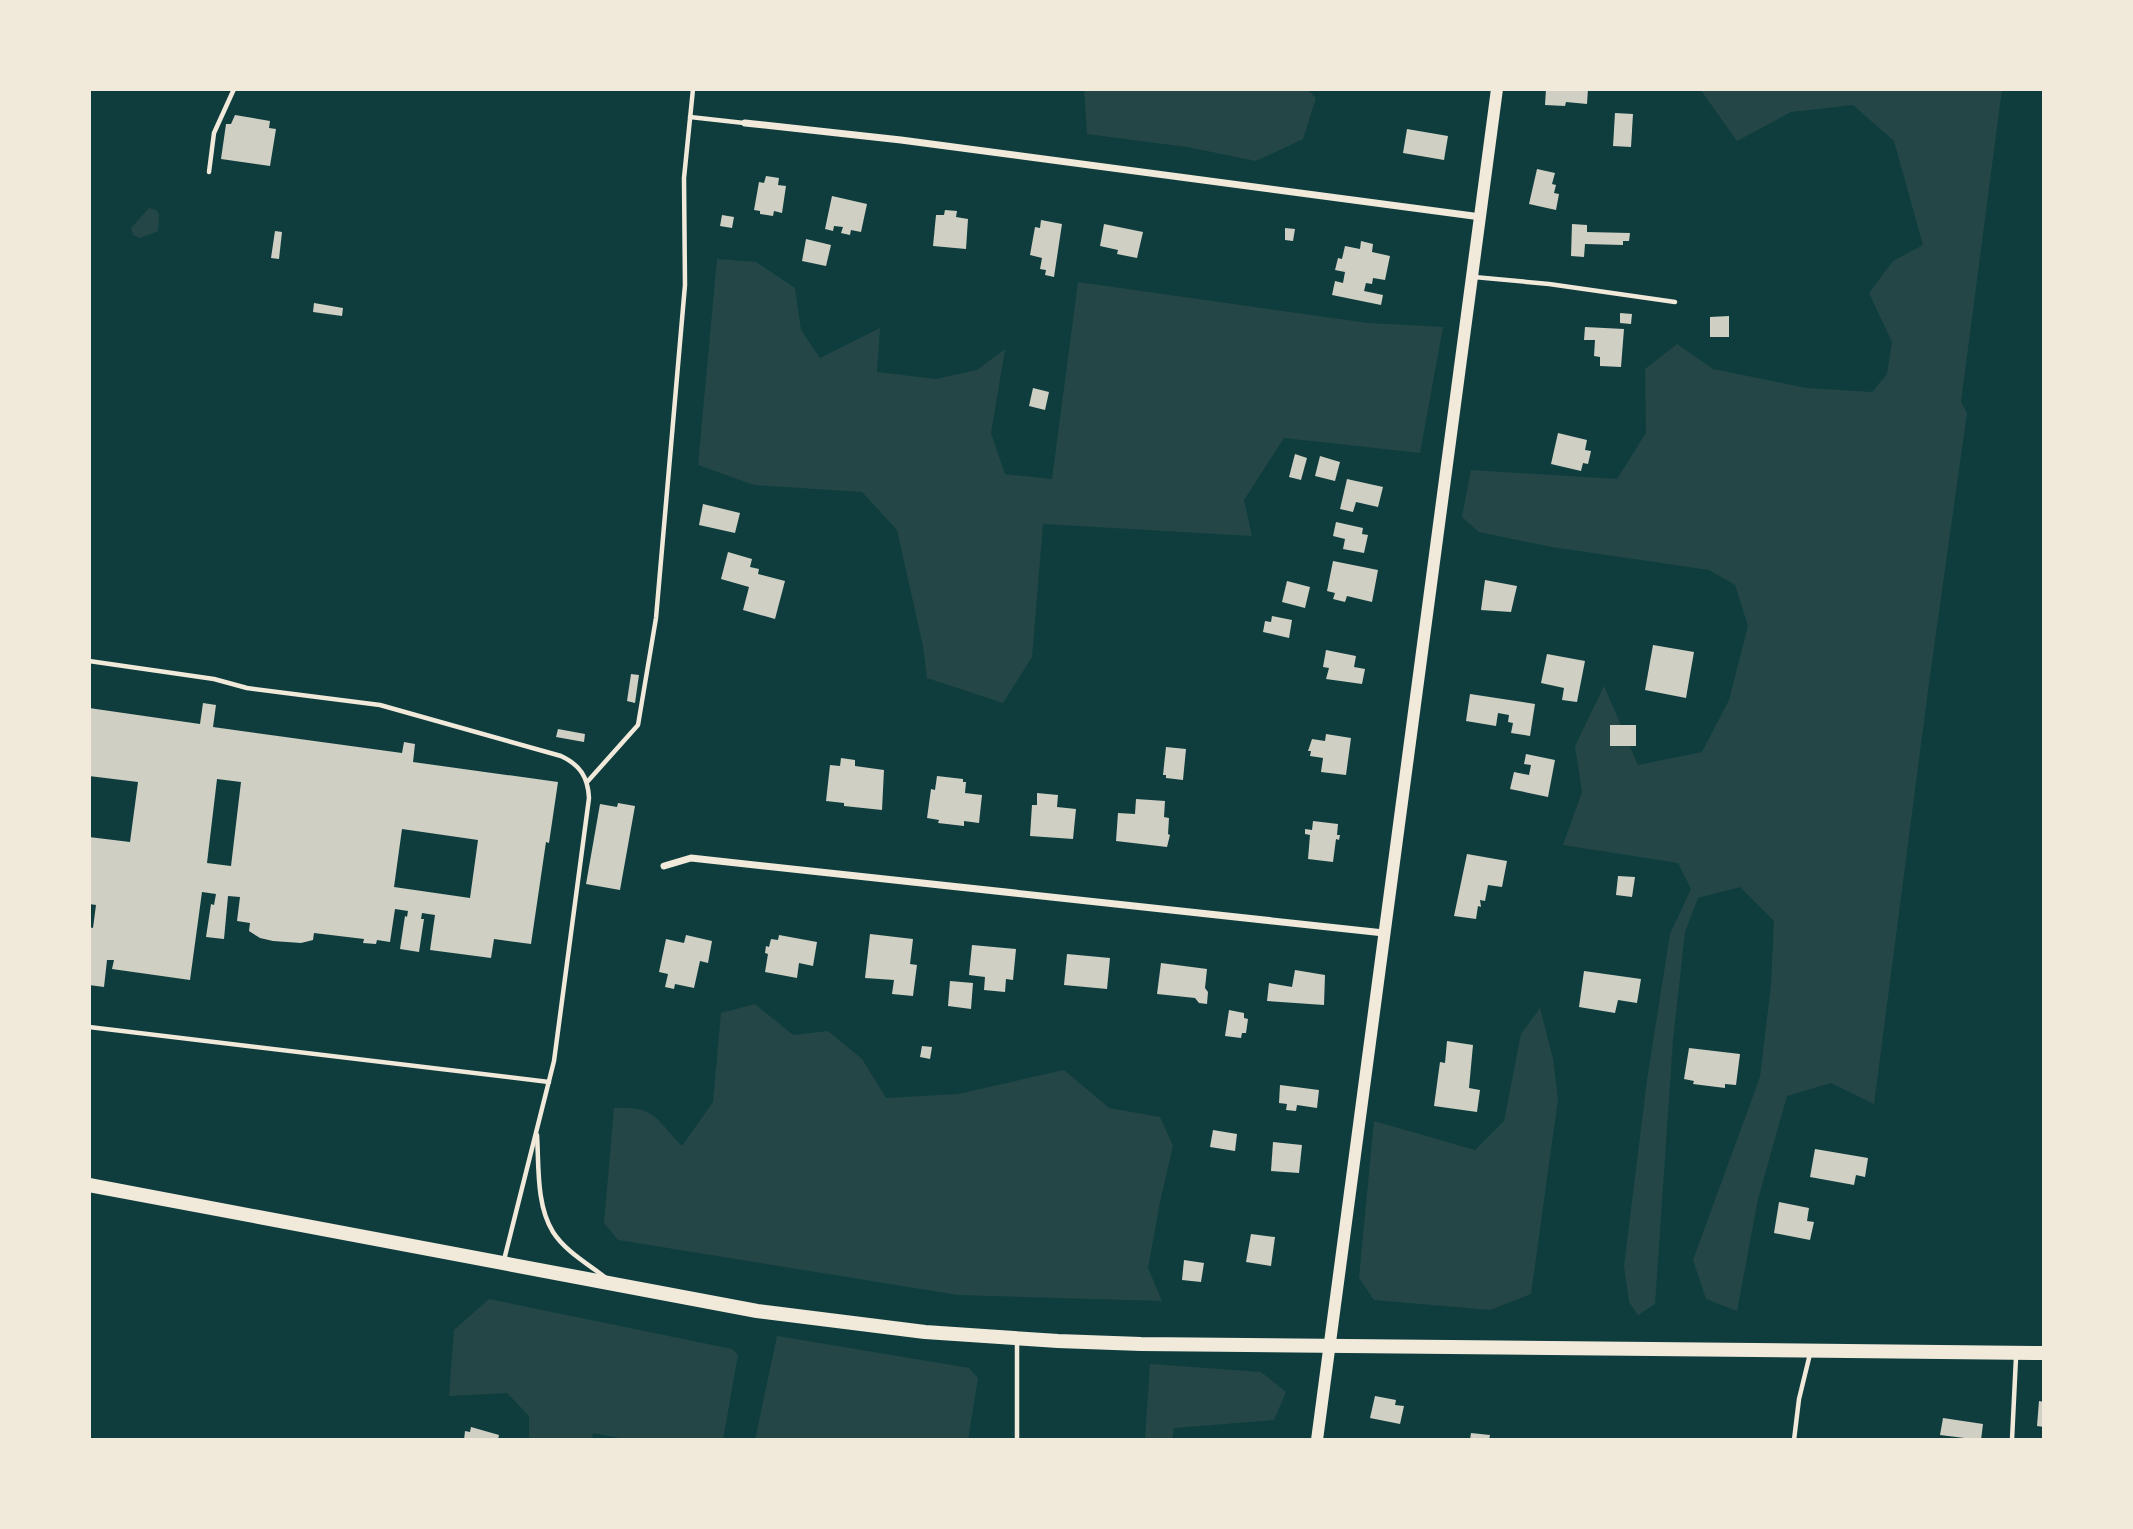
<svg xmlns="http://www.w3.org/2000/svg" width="2133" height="1529" viewBox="0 0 2133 1529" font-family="Manrope,sans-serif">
<rect width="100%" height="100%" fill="#0f3d3e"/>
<g fill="#244646">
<polygon points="1084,89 1307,89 1316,98 1303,139 1256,161 1187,147 1087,134"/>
<polygon points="1700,89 2002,89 1961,402 1967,413 1929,683 1874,1104 1831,1083 1787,1096 1758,1199 1737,1311 1706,1299 1693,1260 1760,1077 1771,985 1774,921 1740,887 1698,898 1685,932 1673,1040 1655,1304 1638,1315 1629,1302 1624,1266 1647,1080 1670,934 1691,889 1678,863 1563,845 1582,792 1575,746 1604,686 1638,765 1702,752 1729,700 1748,626 1735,585 1709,570 1552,547 1479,532 1462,517 1471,470 1617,479 1646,433 1645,369 1677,344 1713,369 1807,388 1872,392 1887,374 1892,342 1869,293 1893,261 1923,245 1894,141 1853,105 1791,112 1737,141"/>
<polygon points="149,208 156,210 159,214 158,231 140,238 133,235 131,228"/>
<polygon points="717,259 756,262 795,288 801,330 820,358 880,328 877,372 936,379 977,370 1005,349 991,433 1005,474 1052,479 1078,282 1368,323 1443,327 1420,453 1284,438 1244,500 1252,536 1043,524 1032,657 1003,703 927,678 923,646 897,530 862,492 754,485 698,465"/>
<path d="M755 1004 793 1035 828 1031 862 1059 886 1098 958 1094 1064 1070 1109 1108 1160 1117 1173 1146 1160 1202 1148 1268 1162 1301 958 1295 618 1240 604 1223 614 1108C657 1106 656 1120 682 1146L713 1102 721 1013Z"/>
<polygon points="1540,1008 1553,1059 1558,1099 1531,1294 1490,1310 1374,1300 1359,1278 1374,1121 1475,1150 1504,1121 1521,1034"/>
<polygon points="489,1299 732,1349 738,1355 723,1440 630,1440 593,1433 592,1440 529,1440 529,1416 507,1393 449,1396 454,1330"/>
<polygon points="777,1336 969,1368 978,1378 968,1440 755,1440"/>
<polygon points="1150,1364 1261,1372 1286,1392 1274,1420 1174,1428 1172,1440 1145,1440"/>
</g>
<g fill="#cfcfc3" fill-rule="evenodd">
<polygon points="1546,89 1588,89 1587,104 1566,102 1565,106 1545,105"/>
<polygon points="1615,113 1633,114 1631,147 1613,146"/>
<polygon points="235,115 270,121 269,128 276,129 270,166 221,159 226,124 231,124"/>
<polygon points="1407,129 1448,136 1444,160 1403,153"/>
<polygon points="1537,169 1555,173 1552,184 1556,185 1554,193 1559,194 1556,210 1529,204"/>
<polygon points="766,176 779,178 778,185 786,186 782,213 774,211 773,216 760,214 760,211 754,210 759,182 764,183"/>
<polygon points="832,196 867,204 861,232 851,230 850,235 841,233 843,227 834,226 833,231 825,229"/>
<polygon points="945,210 957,211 956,217 968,219 966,249 933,246 936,215 944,215"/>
<polygon points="722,215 734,217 732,228 720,226"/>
<polygon points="1041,220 1062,224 1054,277 1045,275 1046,270 1040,269 1042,258 1030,255 1035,227 1040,228"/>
<polygon points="1104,224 1143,232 1137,258 1117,254 1118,250 1100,246"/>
<polygon points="1572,224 1587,225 1587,232 1630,233 1629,241 1623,241 1623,245 1585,244 1584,257 1571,256"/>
<polygon points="1285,228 1295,229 1293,241 1285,240"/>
<polygon points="275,231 282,232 279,259 271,258"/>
<polygon points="806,239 831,245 826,266 802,261"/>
<polygon points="1361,241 1373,244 1372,252 1390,256 1385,280 1373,278 1372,284 1366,283 1364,291 1383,295 1381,305 1332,295 1335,281 1343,283 1345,272 1335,270 1338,258 1342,259 1345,246 1360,249"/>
<polygon points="314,303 343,308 342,316 313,312"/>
<polygon points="1620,313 1632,314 1631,324 1620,323"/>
<polygon points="1729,316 1729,337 1710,337 1710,317"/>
<polygon points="1585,327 1624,329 1621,367 1600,366 1600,357 1594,356 1595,340 1584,340"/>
<polygon points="1033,388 1049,392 1045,410 1029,406"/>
<polygon points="1558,433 1587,440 1585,450 1591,451 1588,464 1583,463 1581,471 1551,464"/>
<polygon points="1295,454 1307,458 1301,480 1289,477"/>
<polygon points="1320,456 1340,462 1335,481 1315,476"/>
<polygon points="1347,479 1383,487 1378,507 1356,502 1353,512 1340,509"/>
<polygon points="703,504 740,513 735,533 699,525"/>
<polygon points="1336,522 1363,528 1362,534 1368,535 1364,553 1343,549 1345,539 1333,536"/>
<polygon points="728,552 752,559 750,567 759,569 758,574 785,581 775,619 743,610 749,587 721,579"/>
<polygon points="1333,561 1378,570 1372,602 1347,596 1345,602 1333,599 1335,593 1327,591"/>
<polygon points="1485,580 1517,586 1511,612 1481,610"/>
<polygon points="1287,581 1310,587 1305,608 1282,602"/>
<polygon points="1272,616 1292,620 1289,638 1263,632 1265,621 1271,622"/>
<polygon points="1653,645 1694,652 1686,698 1645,690"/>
<polygon points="1326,650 1356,656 1354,667 1365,669 1362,684 1326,679 1329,668 1323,667"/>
<polygon points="1547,654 1585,661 1577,702 1562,700 1564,688 1541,683"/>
<polygon points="631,674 639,675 635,703 627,701"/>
<polygon points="1470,694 1535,704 1530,736 1511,733 1513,723 1508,722 1509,715 1498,713 1496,726 1466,721"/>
<path d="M203 703 216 705 213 727 402 753 404 742 415 744 413 762 558 782 549 843 546 842 531 944 494 939 491 958 430 950 435 915 422 913 421 919H424L419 952 400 949 405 916 407 917 408 911 395 909 390 942 377 940 376 944 363 943 364 939 314 933 313 940 301 943 273 941 260 938 249 931 250 923 237 921 240 897 228 896 224 939 206 937 211 904 214 905 216 894 202 892 190 980 112 969 114 960H107L104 987 89 985V927L93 928 96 905 89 904V837L130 842 138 782 89 776V708L200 724ZM217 779 241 782 231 866 207 863ZM402 829 478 840 470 898 394 887Z"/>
<rect x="1610" y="725" width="26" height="21"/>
<polygon points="558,729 585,734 584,742 556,737"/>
<polygon points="1326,734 1351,738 1346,775 1321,772 1323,758 1310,756 1311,751 1308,751 1312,739 1325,741"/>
<polygon points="1166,747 1186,749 1183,780 1166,778 1166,775 1163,775"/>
<polygon points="1526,754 1555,760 1548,797 1510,789 1514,772 1529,775 1531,765 1524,764"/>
<polygon points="841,758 855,760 855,766 884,770 882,810 844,806 844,803 826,801 830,765 840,766"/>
<polygon points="937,776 963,779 963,782 966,782 965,793 982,795 979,823 964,821 964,826 938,823 939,820 927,818 931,789 935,790"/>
<polygon points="1037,793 1058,795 1057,807 1076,809 1073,839 1030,836 1032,805 1037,805"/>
<polygon points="1136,799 1165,801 1164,817 1169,818 1168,834 1170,835 1167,847 1116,841 1118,813 1135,814"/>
<polygon points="618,803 635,806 620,890 586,884 600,804 617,807"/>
<polygon points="1313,821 1338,824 1337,835 1340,835 1339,840 1336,839 1333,862 1308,859 1310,835 1305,834 1305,829 1312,830"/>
<polygon points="1467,854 1507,861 1502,887 1488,885 1485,901 1480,900 1481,907 1478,906 1476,919 1454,916"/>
<polygon points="1618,876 1635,877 1632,897 1616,895"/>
<polygon points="870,934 913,939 910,964 917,965 913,996 892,994 894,980 865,978"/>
<polygon points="686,935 712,941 708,963 700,961 694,988 675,984 674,989 665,987 668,974 659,972 666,939 684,943"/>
<polygon points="779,935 817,942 813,966 799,963 797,978 765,972 768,954 765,953 766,946 769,947 771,939 778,940"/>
<polygon points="972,945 1016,949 1013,980 1006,979 1005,992 984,990 985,977 969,975"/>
<polygon points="1067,954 1110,958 1107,989 1064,985"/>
<polygon points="1161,963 1207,969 1205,988 1208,992 1207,1004 1199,1003 1195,998 1157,994"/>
<polygon points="1295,970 1325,975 1324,1005 1267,1001 1269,983 1292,987"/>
<polygon points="1584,971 1641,979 1637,1003 1618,1000 1615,1013 1579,1007"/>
<polygon points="950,981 973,983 971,1009 948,1006"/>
<polygon points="1229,1010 1244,1013 1244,1018 1248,1019 1246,1033 1242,1033 1241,1038 1225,1036"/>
<polygon points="1447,1041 1473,1045 1469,1088 1480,1090 1477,1112 1434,1106 1440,1062 1445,1063"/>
<polygon points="922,1046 932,1047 930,1059 920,1057"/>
<polygon points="1689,1048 1740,1054 1736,1085 1725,1084 1725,1088 1693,1084 1694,1081 1684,1079"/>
<polygon points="1280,1085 1319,1090 1317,1108 1297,1105 1296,1111 1286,1110 1287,1104 1279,1103"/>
<polygon points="1213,1130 1237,1134 1235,1151 1210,1147"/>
<polygon points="1273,1142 1302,1145 1299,1173 1271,1171"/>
<polygon points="1815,1149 1868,1158 1865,1177 1856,1175 1854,1185 1810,1177"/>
<polygon points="1779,1202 1809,1208 1807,1221 1814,1222 1810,1240 1774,1233"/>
<polygon points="1251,1234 1275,1237 1271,1266 1246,1262"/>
<polygon points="1184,1260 1204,1263 1201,1282 1182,1280"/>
<polygon points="1375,1396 1396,1400 1395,1405 1404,1406 1400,1424 1370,1418"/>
<polygon points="2039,1401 2044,1402 2044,1427 2037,1426"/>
<polygon points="1943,1418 1983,1424 1981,1440 1940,1435"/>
<polygon points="471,1427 499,1435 498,1440 464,1440 465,1431 470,1432"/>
<polygon points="1471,1433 1490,1435 1489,1440 1470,1440"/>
</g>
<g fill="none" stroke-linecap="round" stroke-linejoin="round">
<g stroke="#f1e9da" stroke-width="4.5">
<polyline points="690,117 744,123"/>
<polyline points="209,172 214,133 234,89"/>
<polyline points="1474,277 1549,284 1675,302"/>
<path d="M89 661 214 679 247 688 380 705 561 756C580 765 588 777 589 798L554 1061 504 1260"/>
<polyline points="588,781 638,725 656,618 685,285 684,178 693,89"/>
<polyline points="89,1027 549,1082"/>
<path d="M537 1135C539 1165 536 1205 553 1232 565 1251 588 1264 606 1278"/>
<polyline points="1017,1440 1017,1340"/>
<polyline points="1794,1440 1799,1399 1810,1354"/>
<polyline points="2012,1440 2016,1357"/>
</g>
<g stroke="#f1e9da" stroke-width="7">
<polyline points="745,123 901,140 1481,217"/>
<polyline points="664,866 691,858 1384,933"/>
</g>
<polyline stroke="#f1e9da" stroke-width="12" points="1317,1440 1497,89"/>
<polyline stroke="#f1e9da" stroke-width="14" points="89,1185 757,1311 925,1332 1058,1341 1141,1344 2044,1353"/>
</g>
<rect width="2133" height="1529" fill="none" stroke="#f1e9da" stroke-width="182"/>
</svg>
